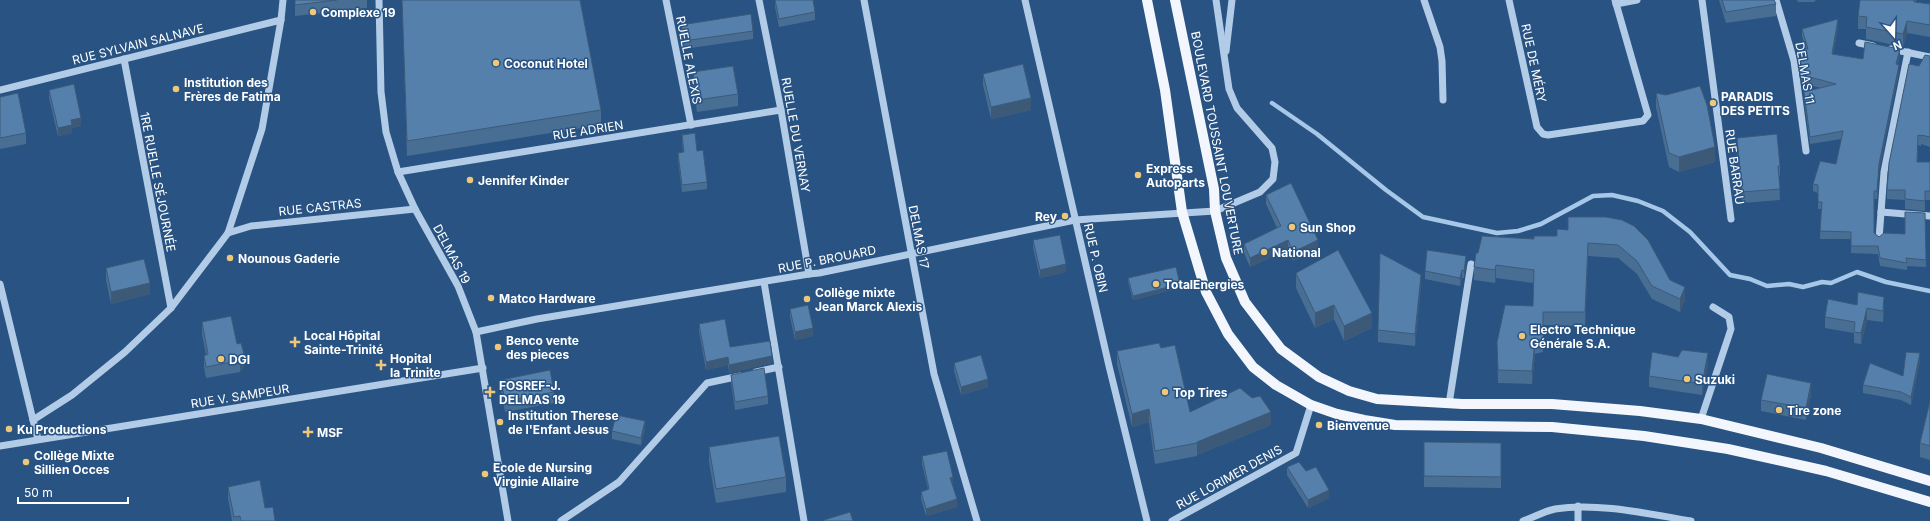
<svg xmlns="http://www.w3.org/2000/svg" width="1930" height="521" viewBox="0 0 1930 521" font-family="Inter,sans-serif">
<rect width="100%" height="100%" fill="#285383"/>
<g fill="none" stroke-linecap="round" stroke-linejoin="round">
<polyline stroke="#a6c7e7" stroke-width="4.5" points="1272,103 1317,134 1386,190 1423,217 1497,233 1518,231 1541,224 1593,196 1612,195 1638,201 1663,211 1690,232 1730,275 1750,279 1767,286 1789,284 1803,287 1822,282 1831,283 1857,272 1886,282 1930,291"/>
<g stroke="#b2cce7" stroke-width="7">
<polyline points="379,0 381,92 386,132 398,172 415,209 458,286 476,332 508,521"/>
<polyline points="666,0 691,125"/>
<polyline points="759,0 781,110 809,274"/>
<polyline points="864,0 934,374 977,521"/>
<polyline points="1025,0 1109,366 1147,521"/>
<polyline points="1424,0 1440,47 1442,61 1443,100"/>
<polyline points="1509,0 1537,127 1543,134 1548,135 1643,121 1648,115 1615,0"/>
<polyline points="1702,0 1731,219"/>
<polyline points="1776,0 1794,61 1806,151"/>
<polyline points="1616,4 1637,0"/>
<polyline points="1859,43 1873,46"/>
<polyline points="1891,49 1930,57"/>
<polyline points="1226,51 1232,0"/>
<polyline points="124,59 171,308"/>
<polyline points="0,90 281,20"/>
<polyline points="398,172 781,110"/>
<polyline points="1881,212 1930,216"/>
<polyline points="228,233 251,226 415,209"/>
<polyline points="1879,239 1884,172 1908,52"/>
<polyline points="764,282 804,521"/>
<polyline points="0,284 33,420"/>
<polyline points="476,332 537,319 809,274 819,273 1075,220 1215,211 1260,192 1273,179 1275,162 1272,148 1237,108 1229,89 1216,0"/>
<polyline points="756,372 779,367"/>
<polyline points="1449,404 1471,264"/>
<polyline points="1701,419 1731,329 1729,317 1713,307"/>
<polyline points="38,439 33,420 72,395 125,352 171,308 228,233 262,129 281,20 283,0"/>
<polyline points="0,446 483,368"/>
<polyline points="1578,506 1578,521"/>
<polyline points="561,521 619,482 707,383 740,376"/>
<polyline points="1172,521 1296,453 1311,405"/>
<path d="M1523 521C1534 517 1545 511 1555 509 1597 502 1649 514 1691 521"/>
</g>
<g stroke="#f3f7fd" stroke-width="10">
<polyline points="1147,0 1165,90 1182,212 1206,292 1228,334 1253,367 1276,385 1311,405 1337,414 1364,420 1395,425 1552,427 1644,436 1728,449 1826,471 1930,502"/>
<polyline points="1175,0 1214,189 1215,211 1226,258 1245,302 1281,349 1319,377 1349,391 1377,399 1462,404 1552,404 1640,411 1701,419 1821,448 1930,481"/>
</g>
</g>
<g fill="#496e94">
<polygon points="295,0 367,0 367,8 295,16"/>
<polygon points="402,0 580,0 601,110 601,125 407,156"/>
<polygon points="775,0 815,12 815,20 779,27 775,7"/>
<polygon points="1719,0 1774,0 1776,4 1776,16 1726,23"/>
<polygon points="1797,0 1816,0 1814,2 1798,2"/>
<polygon points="1916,0 1916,2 1930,4 1930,39 1930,37 1907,33 1903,47 1866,39 1866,29 1858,29 1858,16"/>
<polygon points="681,25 753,31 753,39 684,49 681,32"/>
<polygon points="1838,27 1833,54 1863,59 1900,56 1898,64 1899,72 1879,171 1877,199 1874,199 1874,233 1879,237 1905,234 1925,213 1926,267 1907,266 1907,270 1880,266 1878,254 1851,253 1851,239 1820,239 1821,209 1818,209 1818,193 1813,191 1813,184 1836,164 1841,139 1810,144 1804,100 1804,92 1821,88 1802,83 1797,55 1797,47 1806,49 1802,36 1802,29"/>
<polygon points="1930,56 1930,147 1921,144 1921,146 1918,145 1917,162 1930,162 1930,200 1925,200 1925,211 1905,209 1905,200 1887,199 1887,190 1919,66"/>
<polygon points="693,72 738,94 738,106 697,112 693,84"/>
<polygon points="983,74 1031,110 991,119 983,85"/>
<polygon points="49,90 81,126 72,128 72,133 58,136 49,98"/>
<polygon points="1656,93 1666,95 1715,162 1679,172 1669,167 1656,107"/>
<polygon points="0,97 26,133 26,144 0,149"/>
<polygon points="682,135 697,151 707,182 707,189 682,192 678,160 678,153 683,152 682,142"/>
<polygon points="1737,138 1780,166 1780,176 1779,176 1780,200 1742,203 1737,148"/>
<polygon points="1266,195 1318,250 1293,261 1288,250 1250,267 1244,253 1244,244 1277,228 1266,204"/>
<polygon points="1568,217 1606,217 1670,280 1685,300 1680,312 1652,299 1637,274 1618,258 1588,256 1585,326 1543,325 1543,352 1535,354 1532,384 1498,383 1497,342 1533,306 1533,283 1496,278 1495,283 1474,280 1474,267 1478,253 1534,239 1557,236 1568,230"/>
<polygon points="1033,240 1066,272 1040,278 1033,248"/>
<polygon points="1466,264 1464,278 1462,278 1460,286 1425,279 1425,271"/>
<polygon points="106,268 150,294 111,304 106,280"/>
<polygon points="1296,273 1372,328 1344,341 1334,319 1315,328 1296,288"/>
<polygon points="1128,278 1180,288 1133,300 1128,282"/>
<polygon points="1421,286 1415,346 1378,342 1378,330"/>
<polygon points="1857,305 1884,308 1883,322 1867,320 1861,344 1854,343 1854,333 1825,328 1825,317"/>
<polygon points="790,309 813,336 795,340 790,317"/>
<polygon points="202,322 237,344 244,366 240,372 206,378 204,367 204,356 206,355 202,334"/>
<polygon points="699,324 730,347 772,363 729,373 728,365 706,370 699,332"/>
<polygon points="1161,348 1190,412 1271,425 1197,455 1197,456 1155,464 1149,422 1132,427 1117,364 1117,351"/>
<polygon points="1678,357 1708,365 1702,395 1649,387 1649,376"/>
<polygon points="1920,361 1911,405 1901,400 1863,393 1863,385 1903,376"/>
<polygon points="954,363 988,387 961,395 954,371"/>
<polygon points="731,375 768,396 768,404 735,410 731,383"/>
<polygon points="501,380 554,392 554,403 505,412 501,391"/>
<polygon points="1811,394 1806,420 1761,411 1761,400"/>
<polygon points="1930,401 1930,460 1920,457 1920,443"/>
<polygon points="645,429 641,445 612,439 612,431"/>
<polygon points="1424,442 1501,443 1501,488 1424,487"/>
<polygon points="709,447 786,477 786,492 716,503 709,462"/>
<polygon points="922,456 953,485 957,507 926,516 921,499 921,492 928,489 922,464"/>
<polygon points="1287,467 1306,471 1329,498 1308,508 1287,475"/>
<polygon points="228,487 265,508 275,521 232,521 228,498"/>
</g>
<g fill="#3c5a78">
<polygon points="1838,19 1838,27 1832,61 1832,54"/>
<polygon points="1907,21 1907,33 1903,47 1903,34"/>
<polygon points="1900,49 1900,56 1896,72 1896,64"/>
<polygon points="1899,65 1899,72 1879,171 1877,199 1879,164"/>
<polygon points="1031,98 1031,110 991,119 991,107"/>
<polygon points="81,118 81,126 72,128 72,133 58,136 58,128 71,120"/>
<polygon points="1715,147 1715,162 1679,172 1679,157"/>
<polygon points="1288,240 1288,250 1250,267 1250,258"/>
<polygon points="1318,240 1318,250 1293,261 1293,252"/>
<polygon points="1588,243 1588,256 1585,326 1585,312"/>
<polygon points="1466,256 1466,264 1464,278 1464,271"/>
<polygon points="1066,264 1066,272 1040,278 1040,270"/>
<polygon points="1496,265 1496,278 1495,283 1495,270"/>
<polygon points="1462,270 1462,278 1460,286 1460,278"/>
<polygon points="1421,275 1421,286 1415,346 1415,334"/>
<polygon points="150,283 150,294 111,304 111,292"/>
<polygon points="1180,284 1180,288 1133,300 1133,296"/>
<polygon points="1685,287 1685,300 1680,312 1680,299"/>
<polygon points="1884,297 1884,308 1883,322 1883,311"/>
<polygon points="1334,305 1334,319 1315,328 1315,313"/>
<polygon points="1867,308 1867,320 1861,344 1861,333"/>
<polygon points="1372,313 1372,328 1344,341 1344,326"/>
<polygon points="813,328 813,336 795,340 795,332"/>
<polygon points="1535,341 1535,354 1532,384 1532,371"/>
<polygon points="1708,353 1708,365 1702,395 1702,384"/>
<polygon points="1920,353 1920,361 1911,405 1911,397"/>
<polygon points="244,354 244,366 240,372 240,360"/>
<polygon points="772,356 772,363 729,373 729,365"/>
<polygon points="728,357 728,365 706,370 706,362"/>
<polygon points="988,379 988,387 961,395 961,387"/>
<polygon points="1811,383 1811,394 1806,420 1806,408"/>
<polygon points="1149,409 1149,422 1132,427 1132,414"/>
<polygon points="1271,412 1271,425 1197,455 1197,442"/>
<polygon points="645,421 645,429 641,445 641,438"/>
<polygon points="953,477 953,485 950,478"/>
<polygon points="1329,490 1329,498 1308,508 1308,500"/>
<polygon points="957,499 957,507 926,516 926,509"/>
</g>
<g fill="#5580ac" stroke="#3c5a78">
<polygon points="295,0 337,0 295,5"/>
<polygon points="402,0 580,0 601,110 407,141"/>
<polygon points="775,0 813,0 815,12 779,19"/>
<polygon points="1722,0 1774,0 1776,4 1726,12"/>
<polygon points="1860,0 1914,0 1914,2 1930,4 1930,25 1907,21 1903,34 1866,27 1867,17 1858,16"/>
<polygon points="751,14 753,31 684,41 681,25"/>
<polygon points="1838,19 1832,54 1863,59 1865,42 1900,49 1896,64 1899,65 1879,164 1877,191 1874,191 1874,233 1879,237 1884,233 1905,234 1905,212 1925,213 1926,260 1906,258 1907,263 1880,258 1878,246 1851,246 1851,232 1820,231 1822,202 1818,202 1818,185 1813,184 1820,161 1836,164 1843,131 1810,137 1804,92 1836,84 1802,75 1797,47 1808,49 1802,29"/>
<polygon points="1925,55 1930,56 1930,137 1921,135 1921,136 1918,135 1917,162 1930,162 1930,191 1925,191 1925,201 1905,199 1905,190 1887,190 1889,163 1909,64 1919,66"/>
<polygon points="1023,64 1031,98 991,107 983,74"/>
<polygon points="733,66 738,94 697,100 693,72"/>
<polygon points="74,84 81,118 71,120 72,125 58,128 49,90"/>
<polygon points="1700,86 1707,105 1715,147 1679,157 1669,153 1656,93 1666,95"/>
<polygon points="18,93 26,133 0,138 0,97"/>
<polygon points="695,133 697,151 703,150 707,182 682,185 678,153 684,152 682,135"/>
<polygon points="1777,134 1780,166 1778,166 1780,189 1742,192 1737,138"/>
<polygon points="1291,183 1318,240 1293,252 1288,240 1250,258 1244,244 1281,226 1266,195"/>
<polygon points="1568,217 1606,217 1622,220 1634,226 1648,240 1670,280 1685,287 1680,299 1652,286 1637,261 1618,245 1588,243 1585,312 1543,312 1543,339 1535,341 1532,371 1498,370 1497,342 1505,305 1533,306 1534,270 1496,265 1495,270 1474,267 1476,253 1478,253 1482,236 1534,239 1534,236 1557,236 1557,229 1568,230"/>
<polygon points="1060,235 1066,264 1040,270 1033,240"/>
<polygon points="1338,250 1372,313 1344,326 1334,305 1315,313 1296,273"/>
<polygon points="1427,250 1466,256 1464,271 1462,270 1460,278 1425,271"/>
<polygon points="1380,253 1421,275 1415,334 1378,330"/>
<polygon points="144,259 150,283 111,292 106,268"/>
<polygon points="1176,267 1180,284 1133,296 1128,278"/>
<polygon points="1858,292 1884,297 1883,311 1867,308 1861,333 1854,332 1855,322 1825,317 1828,299 1857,305"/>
<polygon points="808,305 813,328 795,332 790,309"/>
<polygon points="231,316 237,344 241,343 244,354 240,360 206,367 204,356 208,354 202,322"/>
<polygon points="725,319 730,347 770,341 772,356 729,365 728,357 706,362 699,324"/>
<polygon points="1159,343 1161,348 1175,345 1190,412 1240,388 1252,398 1260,396 1271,412 1197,442 1197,443 1155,451 1149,409 1132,414 1117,351"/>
<polygon points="1682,350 1708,353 1702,384 1649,376 1652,352 1678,357"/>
<polygon points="1906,352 1920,353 1911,397 1901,392 1863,385 1870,363 1903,376"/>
<polygon points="981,355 988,379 961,387 954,363"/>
<polygon points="764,368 768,396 735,402 731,375"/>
<polygon points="550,370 554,392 505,401 501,380"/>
<polygon points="1767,374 1811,383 1806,408 1761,400"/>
<polygon points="1930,401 1930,446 1920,443"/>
<polygon points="616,415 645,421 641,438 612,431"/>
<polygon points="779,436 786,477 716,489 709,447"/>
<polygon points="1424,442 1501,443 1501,477 1424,476"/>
<polygon points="947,451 953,477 950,478 957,499 926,509 921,492 929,489 922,456"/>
<polygon points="1299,462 1306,471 1316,467 1329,490 1308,500 1287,467"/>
<polygon points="260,480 265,508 273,507 275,521 241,521 240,516 234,517 228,487"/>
<polygon points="850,512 853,521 824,521 824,520"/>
</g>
<g fill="#eec778" stroke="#285383" stroke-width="1.5">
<circle cx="313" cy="12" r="4"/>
<circle cx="496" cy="63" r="4"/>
<circle cx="176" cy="89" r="4"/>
<circle cx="1713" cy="103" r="4"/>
<circle cx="1138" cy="175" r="4"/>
<circle cx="470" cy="180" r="4"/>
<circle cx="1065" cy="216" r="4"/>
<circle cx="1292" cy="227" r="4"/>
<circle cx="1264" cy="252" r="4"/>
<circle cx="230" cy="258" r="4"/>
<circle cx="1156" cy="284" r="4"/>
<circle cx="491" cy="298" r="4"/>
<circle cx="807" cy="299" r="4"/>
<circle cx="1522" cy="336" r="4"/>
<path d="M293 336h4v4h4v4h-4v4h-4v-4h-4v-4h4z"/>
<circle cx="498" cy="347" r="4"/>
<circle cx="221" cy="359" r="4"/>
<path d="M379 359h4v4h4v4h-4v4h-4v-4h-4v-4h4z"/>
<circle cx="1687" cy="379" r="4"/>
<path d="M488 386h4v4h4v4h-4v4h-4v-4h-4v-4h4z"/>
<circle cx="1165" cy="392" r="4"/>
<circle cx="1779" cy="410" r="4"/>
<circle cx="500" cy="422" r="4"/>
<circle cx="1319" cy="425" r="4"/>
<circle cx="9" cy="429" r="4"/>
<path d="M306 426h4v4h4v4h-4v4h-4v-4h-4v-4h4z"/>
<circle cx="26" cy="462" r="4"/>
<circle cx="485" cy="474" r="4"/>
</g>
<g text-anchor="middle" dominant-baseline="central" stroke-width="3" stroke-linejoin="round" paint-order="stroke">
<g font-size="12" font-weight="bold" fill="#fff" stroke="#285383" text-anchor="start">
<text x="321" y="12">Complexe 19</text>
<text x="504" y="63">Coconut Hotel</text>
<text x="184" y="82">Institution des<tspan x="184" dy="14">Frères de Fatima</tspan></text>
<text x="1721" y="96">PARADIS<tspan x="1721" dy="14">DES PETITS</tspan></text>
<text x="1146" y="168">Express<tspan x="1146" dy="14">Autoparts</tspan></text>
<text x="478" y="180">Jennifer Kinder</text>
<text x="1057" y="216" text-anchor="end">Rey</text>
<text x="1300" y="227">Sun Shop</text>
<text x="1272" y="252">National</text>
<text x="238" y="258">Nounous Gaderie</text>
<text x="1164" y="284">TotalEnergies</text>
<text x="815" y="292">Collège mixte<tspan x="815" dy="14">Jean Marck Alexis</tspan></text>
<text x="499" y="298">Matco Hardware</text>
<text x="1530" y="329">Electro Technique<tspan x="1530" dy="14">Générale S.A.</tspan></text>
<text x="304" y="335">Local Hôpital<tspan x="304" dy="14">Sainte-Trinité</tspan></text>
<text x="506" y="340">Benco vente<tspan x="506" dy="14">des pieces</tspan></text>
<text x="390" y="358">Hopital<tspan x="390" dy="14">la Trinite</tspan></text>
<text x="229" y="359">DGI</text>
<text x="1695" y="379">Suzuki</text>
<text x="499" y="385">FOSREF-J.<tspan x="499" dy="14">DELMAS 19</tspan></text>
<text x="1173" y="392">Top Tires</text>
<text x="1787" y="410">Tire zone</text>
<text x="508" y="415">Institution Therese<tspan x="508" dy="14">de l'Enfant Jesus</tspan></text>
<text x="1327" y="425">Bienvenue</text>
<text x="17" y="429">Ku Productions</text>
<text x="317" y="432">MSF</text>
<text x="34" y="455">Collège Mixte<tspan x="34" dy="14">Sillien Occes</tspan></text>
<text x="493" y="467">Ecole de Nursing<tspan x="493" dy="14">Virginie Allaire</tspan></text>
</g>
<g font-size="12" fill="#fff" stroke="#285383">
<text transform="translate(138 44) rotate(-14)">RUE SYLVAIN SALNAVE</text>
<text transform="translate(689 60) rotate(79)">RUELLE ALEXIS</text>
<text transform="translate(1534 63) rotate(78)">RUE DE MÉRY</text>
<text transform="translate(1805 73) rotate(80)">DELMAS 11</text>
<text transform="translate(588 130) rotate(-9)">RUE ADRIEN</text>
<text transform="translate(796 135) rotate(80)">RUELLE DU VERNAY</text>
<text transform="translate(1217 143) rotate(79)">BOULEVARD TOUSSAINT LOUVERTURE</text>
<text transform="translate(1735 167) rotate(82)">RUE BARRAU</text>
<text transform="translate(158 182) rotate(79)">1RE RUELLE SÉJOURNÉE</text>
<text transform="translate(320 207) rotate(-6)">RUE CASTRAS</text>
<text transform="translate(919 237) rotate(79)">DELMAS 17</text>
<text transform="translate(452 254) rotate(62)">DELMAS 19</text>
<text transform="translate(1096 258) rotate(77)">RUE P. OBIN</text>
<text transform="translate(827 259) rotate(-11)">RUE P. BROUARD</text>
<text transform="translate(240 396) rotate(-9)">RUE V. SAMPEUR</text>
<text transform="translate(1229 477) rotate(-29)">RUE LORIMER DENIS</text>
</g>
</g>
<g transform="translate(1894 36) rotate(160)" stroke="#285383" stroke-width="3" paint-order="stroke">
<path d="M0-3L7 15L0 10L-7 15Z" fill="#ffffff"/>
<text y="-6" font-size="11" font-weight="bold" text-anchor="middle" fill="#ffffff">N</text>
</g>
<path d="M18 497v6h110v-6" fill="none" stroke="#ffffff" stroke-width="2"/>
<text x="24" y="497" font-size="12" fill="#ffffff" stroke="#285383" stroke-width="3" paint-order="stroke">50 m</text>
</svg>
